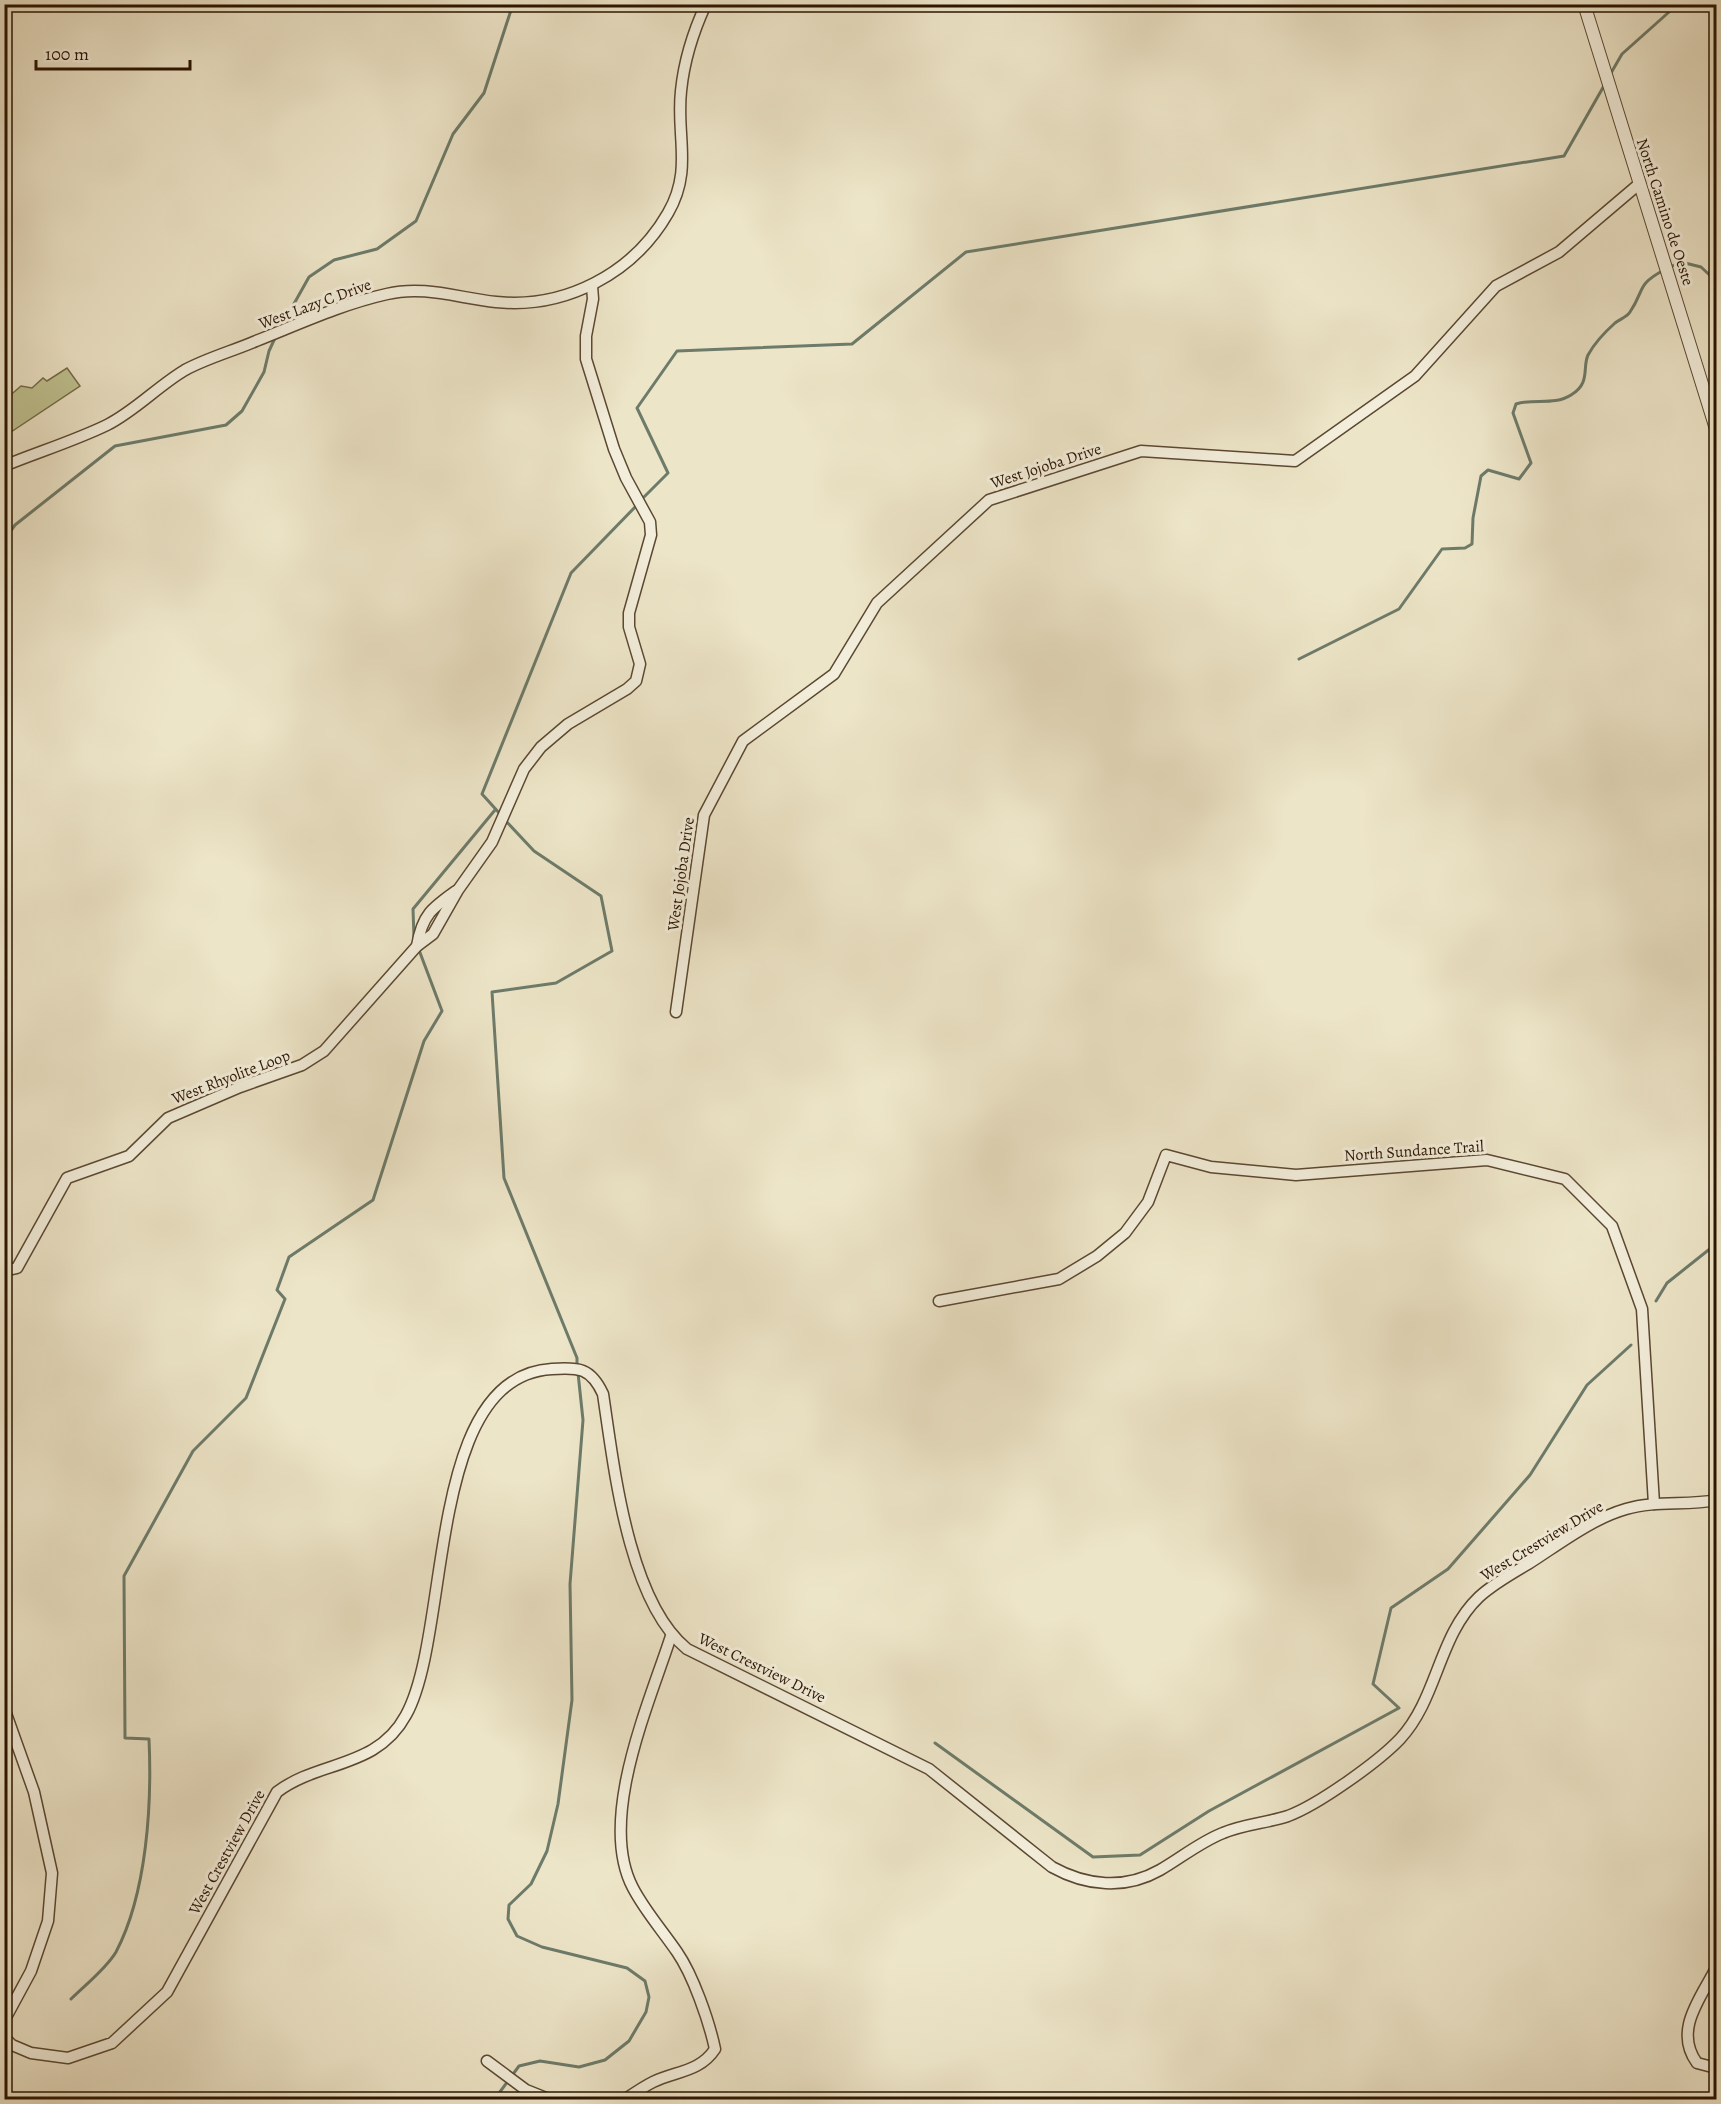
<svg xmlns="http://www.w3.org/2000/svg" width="1721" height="2104" viewBox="0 0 1721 2104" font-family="Alegreya,serif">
<rect width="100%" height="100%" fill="#ede5c8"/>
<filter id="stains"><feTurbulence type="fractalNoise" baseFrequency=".00333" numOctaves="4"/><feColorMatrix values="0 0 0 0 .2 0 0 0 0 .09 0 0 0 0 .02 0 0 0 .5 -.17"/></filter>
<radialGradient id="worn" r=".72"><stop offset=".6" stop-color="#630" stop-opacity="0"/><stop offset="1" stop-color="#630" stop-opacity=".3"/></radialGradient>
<polygon fill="#c0c291" stroke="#756b48" stroke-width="1.5" points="67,368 80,386 11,432 5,421 7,398 21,386 32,388 43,378 47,381"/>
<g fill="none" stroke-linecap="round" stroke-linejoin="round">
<g stroke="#6d7b6a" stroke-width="3">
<polyline points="1611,73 1622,54 1678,4"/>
<polyline points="1670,267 1681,262 1701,267 1716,281"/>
<polyline points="281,327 309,277 334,260 377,249 416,221 453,134 484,93 513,4"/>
<polyline points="642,499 668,473 637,408 677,351 852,344 966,252 1564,156 1605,84"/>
<polyline points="4,540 15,525 115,446 226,425 242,411 264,372 269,351 275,338"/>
<path d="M1299 659 1399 609 1442 549 1465 548 1472 544 1473 518 1481 476 1488 470 1519 479 1531 463 1513 413 1516 404C1534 398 1554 406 1571 395 1591 383 1582 368 1588 355 1594 344 1606 331 1615 323 1620 319 1627 317 1630 312 1645 290 1636 285 1664 270"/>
<polyline points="501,815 482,794 571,573 638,504"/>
<polyline points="505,820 534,851 601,896 612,951 556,983 492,992 504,1178 577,1358 577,1367"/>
<polyline points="414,938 413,909 495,810"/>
<polyline points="1656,1301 1667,1283 1716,1244"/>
<polyline points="935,1743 1093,1857 1140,1855 1209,1811 1399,1708 1373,1684 1391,1608 1448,1569 1530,1475 1587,1385 1631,1345"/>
<path d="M71 1999C85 1985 106 1969 116 1952 147 1893 152 1804 149 1739L125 1738 124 1576 193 1451 246 1398 285 1299 277 1290 289 1257 373 1200 424 1041 442 1011 419 950"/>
<polyline points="494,2100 519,2066 540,2061 579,2067 605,2060 629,2041 646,2012 649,1997 645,1981 627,1968 542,1947 517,1936 508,1919 509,1905 531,1884 547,1851 558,1804 572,1700 570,1584 583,1420 578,1373"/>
</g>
<defs>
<g id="minor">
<path d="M4 466C38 452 74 441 107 425 135 411 158 386 185 370 207 358 233 351 256 341 299 324 342 304 387 294 424 285 458 298 496 302 565 309 633 274 668 213 693 170 676 136 681 91 684 61 693 32 706 4"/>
<path d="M417 946C422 915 432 908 456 891"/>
<polyline points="676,1012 704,815 743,741 834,674 877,603 989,500 1141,451 1295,461 1415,376 1496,286 1559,252 1639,184"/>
<polyline points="4,1271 17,1268 67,1178 129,1156 168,1118 240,1087 302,1065 324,1051 417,946 433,934 458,890 492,842 524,769 541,747 568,724 627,689 636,681 640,664 629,627 629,613 651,535 650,522 626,478 614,449 586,359 586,336 593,299 592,286"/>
<polyline points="939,1301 1059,1279 1097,1256 1125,1233 1148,1202 1166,1155 1211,1167 1296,1175 1487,1160 1565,1179 1612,1226 1642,1309 1654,1504"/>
<polyline points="4,1708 34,1792 52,1873 48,1921 31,1971 4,2021"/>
<path d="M1716 1968C1701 1998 1673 2030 1697 2063L1716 2068"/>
<path d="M4 2037 12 2045 31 2053 68 2058 112 2043 167 1992 277 1792C319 1760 377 1769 406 1715 452 1632 425 1376 552 1369 579 1367 591 1368 603 1394 614 1467 628 1601 687 1649L929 1769 1052 1867C1086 1886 1125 1890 1160 1870 1181 1858 1200 1842 1223 1833 1244 1824 1267 1823 1288 1816 1318 1805 1378 1762 1400 1739 1438 1698 1438 1636 1479 1597 1493 1584 1511 1574 1528 1564 1558 1545 1591 1519 1626 1509 1656 1500 1687 1506 1716 1500"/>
<polyline points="487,2061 526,2090 551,2100"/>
<path d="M624 2100C633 2094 643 2087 653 2082 676 2071 700 2072 715 2049 709 2021 693 1975 677 1952 662 1930 645 1911 633 1888 597 1820 649 1704 671 1636"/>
</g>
<polyline id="tertiary" points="1584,4 1716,429"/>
</defs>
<use href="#minor" stroke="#5b4832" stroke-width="13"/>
<use href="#tertiary" stroke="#5b4832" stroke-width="14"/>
<use href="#minor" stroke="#f3eedb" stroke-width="10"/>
<use href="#tertiary" stroke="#f3eedb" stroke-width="12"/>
</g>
<g text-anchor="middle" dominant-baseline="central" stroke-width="6" stroke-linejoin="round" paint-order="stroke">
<g font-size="16" fill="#2a1400" stroke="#f3eedb">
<text transform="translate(1665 212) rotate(72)">North Camino de Oeste</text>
<text transform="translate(315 304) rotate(-20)">West Lazy C Drive</text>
<text transform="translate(1046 466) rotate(-18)">West Jojoba Drive</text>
<text transform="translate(681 874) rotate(-82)">West Jojoba Drive</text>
<text transform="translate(231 1077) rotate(-21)">West Rhyolite Loop</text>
<text transform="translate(1414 1151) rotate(-4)">North Sundance Trail</text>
<text transform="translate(1542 1541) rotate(-31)">West Crestview Drive</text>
<text transform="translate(762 1668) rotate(26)">West Crestview Drive</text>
<text transform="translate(227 1852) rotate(-61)">West Crestview Drive</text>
</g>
</g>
<rect width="1721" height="2104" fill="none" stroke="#ede5c8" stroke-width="24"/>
<rect x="6" y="6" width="1709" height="2092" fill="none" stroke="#2a1400" stroke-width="3"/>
<rect x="12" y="12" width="1697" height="2080" fill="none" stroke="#2a1400" stroke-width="1.5"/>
<path d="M36 60v9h154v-9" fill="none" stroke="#2a1400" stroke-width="3"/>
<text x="45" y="60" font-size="18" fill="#2a1400" stroke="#f3eedb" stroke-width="4.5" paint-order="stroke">100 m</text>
<rect width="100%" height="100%" filter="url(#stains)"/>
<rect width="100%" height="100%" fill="url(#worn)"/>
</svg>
